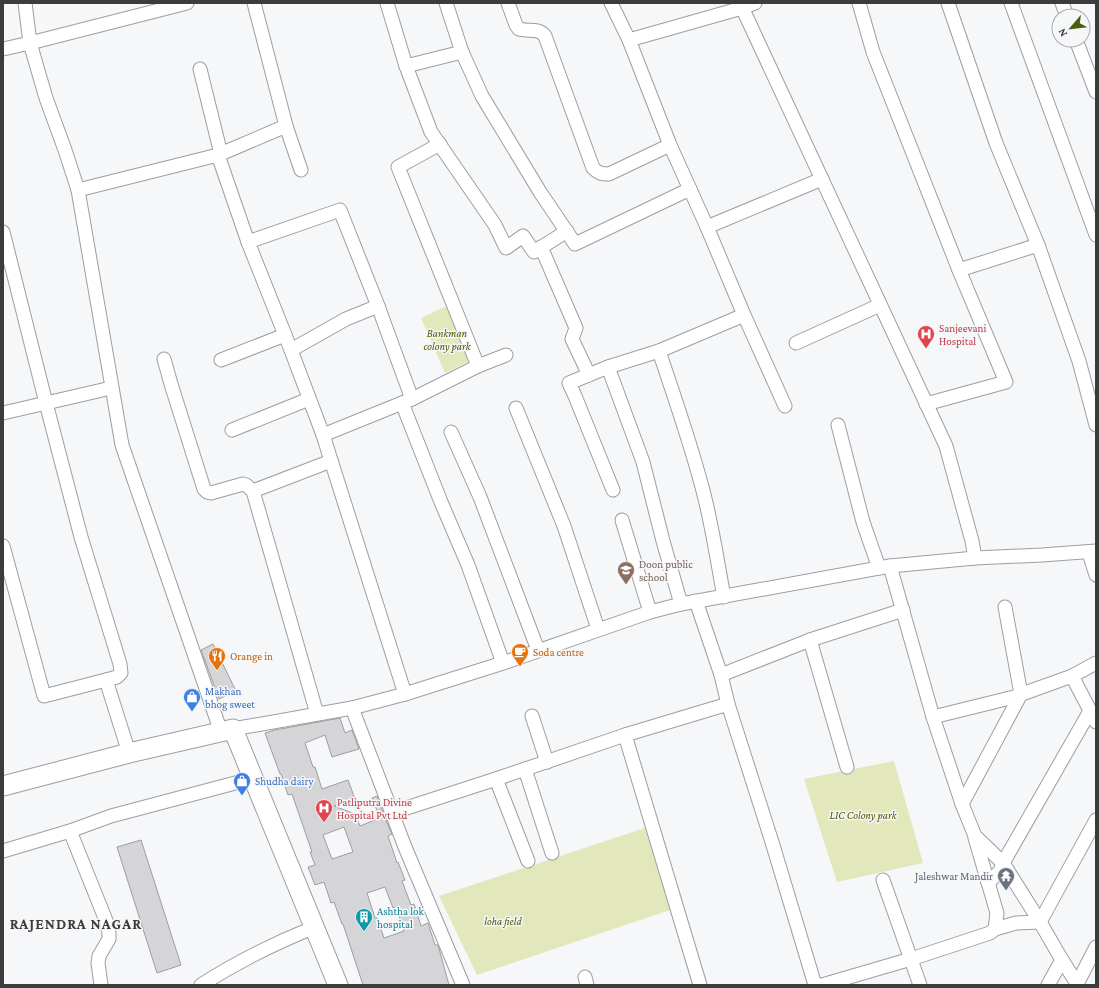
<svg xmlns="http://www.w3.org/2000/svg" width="1099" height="988" viewBox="0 0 1099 988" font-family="'Crimson Pro',serif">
<rect width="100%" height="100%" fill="#f6f7f9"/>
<g fill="#e2e7bc">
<polygon points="449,305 472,360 445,373 421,318"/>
<polygon points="894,761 923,863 837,882 804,779"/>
<polygon points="645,828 670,910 477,975 439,896"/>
</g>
<g fill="#d5d5d7" stroke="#9d9ea0" fill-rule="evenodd">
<polygon points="213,644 236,691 219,699 201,650"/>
<path d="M340 718 345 733 352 730 359 749 332 757 325 735 305 743 313 767H315L322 789 348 780 355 799 334 806 355 814 360 826 380 818 372 798 377 796 384 816 392 834 388 836 397 863 398 862 405 880 402 881 411 905 414 904 421 926 428 923 435 945H438L449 985H363L343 924H342L334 902 331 903 324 882 315 885 308 867 315 865 310 852H312L292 794 288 795 281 774H280L265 733 275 730ZM344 827 353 852 332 859 323 835ZM385 887 393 908 396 907 404 931 384 938 377 918H375L367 893Z"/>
<polygon points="141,840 181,965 157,973 117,847"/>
</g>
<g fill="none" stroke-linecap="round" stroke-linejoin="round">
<defs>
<g id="street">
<polyline points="25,3 30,43 46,98 65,150 78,190 122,445 221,732"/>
<polyline points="254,3 286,126 301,170"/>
<polyline points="387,3 406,66 431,132 495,225 506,248 523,236 534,252 567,231"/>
<polyline points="446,3 462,52 482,96 540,192 575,244 690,189"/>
<path d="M508 3 516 25 519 29C529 32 538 27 545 36L593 168C598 173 601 174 609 174L670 145"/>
<polyline points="611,3 629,40 670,145 707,227"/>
<polyline points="740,3 946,446 972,541 975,558"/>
<polyline points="859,3 873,52 959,270 1006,382 926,404"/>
<polyline points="948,3 996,143 1038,245 1079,361 1096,425"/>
<polyline points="1011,3 1096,235"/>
<polyline points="1062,3 1067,16"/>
<polyline points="629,40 742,8 755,3"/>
<polyline points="1076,40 1096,92"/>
<polyline points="3,49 30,43 187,3"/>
<polyline points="406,66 462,52"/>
<polyline points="200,69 221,154"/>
<polyline points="440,144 398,167 478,366"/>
<polyline points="218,155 286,126"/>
<polyline points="78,190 218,155 248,242 291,350 323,435"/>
<polyline points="3,232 46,403 81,537 120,664 121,673 117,677 106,680"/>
<polyline points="248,242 340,210 378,306 412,399"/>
<polyline points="541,247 576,328 572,339 589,375"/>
<polyline points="959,270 1038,245"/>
<polyline points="744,315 785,406"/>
<polyline points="796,343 880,305"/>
<polyline points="291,350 346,319 378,306"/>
<path d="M659 351C674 396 690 441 702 487 712 523 717 560 724 597"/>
<polyline points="164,359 171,384 204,489 207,492 211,493 243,484 246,485 253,491"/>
<polyline points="221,360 285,335"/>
<polyline points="608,367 643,462 663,541 681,604"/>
<polyline points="402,403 441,502 468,565 503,663"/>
<polyline points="516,408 564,526 598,629"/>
<polyline points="3,413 111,388"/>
<polyline points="838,425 863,522 879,568"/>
<polyline points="232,430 309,399"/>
<polyline points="451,432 480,497 538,650"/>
<polyline points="613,490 575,396 569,383 608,367 659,351 744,315 707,227 822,179"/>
<polyline points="622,520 650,612"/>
<polyline points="3,546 44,696 106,680 129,753"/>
<polyline points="1089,553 1096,575"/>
<polyline points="890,566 933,717 962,804 975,836 1003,863 1040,922 1062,960 1078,985"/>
<polyline points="696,601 721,675 728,704 772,842 815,985"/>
<polyline points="810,640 847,767"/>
<polyline points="721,675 810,640 903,610"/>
<polyline points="1072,676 1096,663"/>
<polyline points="405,694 323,435 412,399 478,366 506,355"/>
<polyline points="352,708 405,847 463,985"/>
<polyline points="317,714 253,491 331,461"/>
<polyline points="532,716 547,762"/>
<polyline points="933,717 1014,697 1072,676 1096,722"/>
<polyline points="233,729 352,708 405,694 503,663 650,612 681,604 890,566 975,558 1042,555 1096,551"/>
<polyline points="525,769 552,853"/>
<polyline points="496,779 528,861"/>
<polyline points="962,804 1021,694 1005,607"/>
<polyline points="391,813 496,779 625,735"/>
<polyline points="70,831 107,923 109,933 109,939 99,956 98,963 101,985"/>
<polyline points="3,851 70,831 111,816 254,778"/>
<polyline points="883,880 920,985"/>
<polyline points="988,883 1000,871 1003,863 1090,711"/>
<polyline points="995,929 1016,923 1040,922 1096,820"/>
<polyline points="585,977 587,985"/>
<polyline points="1077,984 1096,947"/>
<path d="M201 985C237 962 275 943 315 927"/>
<polyline points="700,985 625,735 728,704"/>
<polyline points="822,985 911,959 990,933 995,929 997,913 975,838"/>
<polyline points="1048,985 1062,960"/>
</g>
<polyline id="secondary" points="3,786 129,753 233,729 338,985"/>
</defs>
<use href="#street" stroke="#9d9ea0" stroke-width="15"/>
<use href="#secondary" stroke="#9d9ea0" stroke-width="21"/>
<use href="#street" stroke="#fff" stroke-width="13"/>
<use href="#secondary" stroke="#fff" stroke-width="19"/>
</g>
<defs>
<symbol id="hospital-pin" viewBox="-11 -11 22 30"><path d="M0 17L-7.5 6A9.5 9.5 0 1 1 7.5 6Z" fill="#e0444e" stroke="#f6f7f9"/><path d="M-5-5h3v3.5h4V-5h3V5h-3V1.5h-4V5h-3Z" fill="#fff"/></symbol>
<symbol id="school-pin" viewBox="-11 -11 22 30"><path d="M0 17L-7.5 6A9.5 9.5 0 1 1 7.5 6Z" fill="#8d6e63" stroke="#f6f7f9"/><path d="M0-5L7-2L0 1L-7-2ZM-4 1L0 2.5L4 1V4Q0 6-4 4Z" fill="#fff"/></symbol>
<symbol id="cafe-pin" viewBox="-11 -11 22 30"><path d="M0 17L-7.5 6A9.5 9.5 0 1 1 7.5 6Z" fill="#e8710a" stroke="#f6f7f9"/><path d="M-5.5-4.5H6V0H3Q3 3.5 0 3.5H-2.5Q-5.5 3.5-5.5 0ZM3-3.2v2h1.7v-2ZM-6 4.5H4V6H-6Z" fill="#fff"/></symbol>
<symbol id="restaurant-pin" viewBox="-11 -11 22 30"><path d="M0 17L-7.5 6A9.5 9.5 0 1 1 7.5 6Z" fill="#e8710a" stroke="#f6f7f9"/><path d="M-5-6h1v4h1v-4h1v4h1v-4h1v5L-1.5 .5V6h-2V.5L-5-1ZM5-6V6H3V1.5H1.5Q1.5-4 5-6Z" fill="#fff"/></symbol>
<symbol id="shop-pin" viewBox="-11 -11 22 30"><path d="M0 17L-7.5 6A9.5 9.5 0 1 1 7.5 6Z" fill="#3f7fe0" stroke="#f6f7f9"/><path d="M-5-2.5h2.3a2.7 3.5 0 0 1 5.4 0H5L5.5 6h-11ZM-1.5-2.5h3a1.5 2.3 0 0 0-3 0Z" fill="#fff"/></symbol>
<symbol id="temple-pin" viewBox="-11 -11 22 30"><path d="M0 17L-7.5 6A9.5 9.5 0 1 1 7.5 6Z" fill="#6b7280" stroke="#f6f7f9"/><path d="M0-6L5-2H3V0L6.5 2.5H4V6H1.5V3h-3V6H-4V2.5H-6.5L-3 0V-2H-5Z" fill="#fff"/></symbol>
<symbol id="building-pin" viewBox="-11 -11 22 30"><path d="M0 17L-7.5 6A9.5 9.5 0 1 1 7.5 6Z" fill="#0f9aa8" stroke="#f6f7f9"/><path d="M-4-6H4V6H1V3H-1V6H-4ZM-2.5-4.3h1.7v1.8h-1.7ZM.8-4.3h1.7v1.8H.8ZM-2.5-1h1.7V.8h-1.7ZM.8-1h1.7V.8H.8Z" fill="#fff"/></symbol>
</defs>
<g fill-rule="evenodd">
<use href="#hospital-pin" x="916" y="324" width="20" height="27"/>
<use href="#school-pin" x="616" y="560" width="20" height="27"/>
<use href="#cafe-pin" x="510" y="642" width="20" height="27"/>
<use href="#restaurant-pin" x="207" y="646" width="20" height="27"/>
<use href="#shop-pin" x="182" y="687" width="20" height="27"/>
<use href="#shop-pin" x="232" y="771" width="20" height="27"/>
<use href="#hospital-pin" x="314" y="798" width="20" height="27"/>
<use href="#temple-pin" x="996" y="866" width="20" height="27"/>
<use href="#building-pin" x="354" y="907" width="20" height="27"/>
</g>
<g text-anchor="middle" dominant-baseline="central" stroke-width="3" stroke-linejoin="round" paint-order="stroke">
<g font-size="11" fill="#be3a42" stroke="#f6f7f9" text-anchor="start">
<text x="939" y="328">Sanjeevani<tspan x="939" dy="13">Hospital</tspan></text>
<text x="337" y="802">Patliputra Divine<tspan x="337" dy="13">Hospital Pvt Ltd</tspan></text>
</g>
<g font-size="11" font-style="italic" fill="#525500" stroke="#f6f7f9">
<text x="447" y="333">Bankman<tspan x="447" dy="13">colony park</tspan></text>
<text x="863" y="815">LIC Colony park</text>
<text x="503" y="921">loha field</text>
</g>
<g font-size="11" fill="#785e54" stroke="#f6f7f9" text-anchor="start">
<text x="639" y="564">Doon public<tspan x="639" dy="13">school</tspan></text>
</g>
<g font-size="11" fill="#c56008" stroke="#f6f7f9" text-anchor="start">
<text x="533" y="652">Soda centre</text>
<text x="230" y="656">Orange in</text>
</g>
<g font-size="11" fill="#366cbe" stroke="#f6f7f9" text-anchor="start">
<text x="205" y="691">Makhan<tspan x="205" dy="13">bhog sweet</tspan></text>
<text x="255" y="781">Shudha dairy</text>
</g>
<g font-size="11" fill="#5b616d" stroke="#f6f7f9" text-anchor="end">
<text x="993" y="876">Jaleshwar Mandir</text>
</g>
<g font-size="11" fill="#0d838f" stroke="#f6f7f9" text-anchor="start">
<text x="377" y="911">Ashtha lok<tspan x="377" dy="13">hospital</tspan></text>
</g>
<g font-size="15" font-weight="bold" letter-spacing="1" fill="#3c3c3d" stroke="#f6f7f9">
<text x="76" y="924">RAJENDRA NAGAR</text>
</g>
</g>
<rect width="1099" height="988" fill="none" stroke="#3c3c3d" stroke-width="8"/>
<g transform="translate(1071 28) rotate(242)"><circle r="19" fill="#f6f7f9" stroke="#acacae"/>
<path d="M0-3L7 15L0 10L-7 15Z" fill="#48610f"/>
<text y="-6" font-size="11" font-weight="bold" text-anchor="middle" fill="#3c3c3d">N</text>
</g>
</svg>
